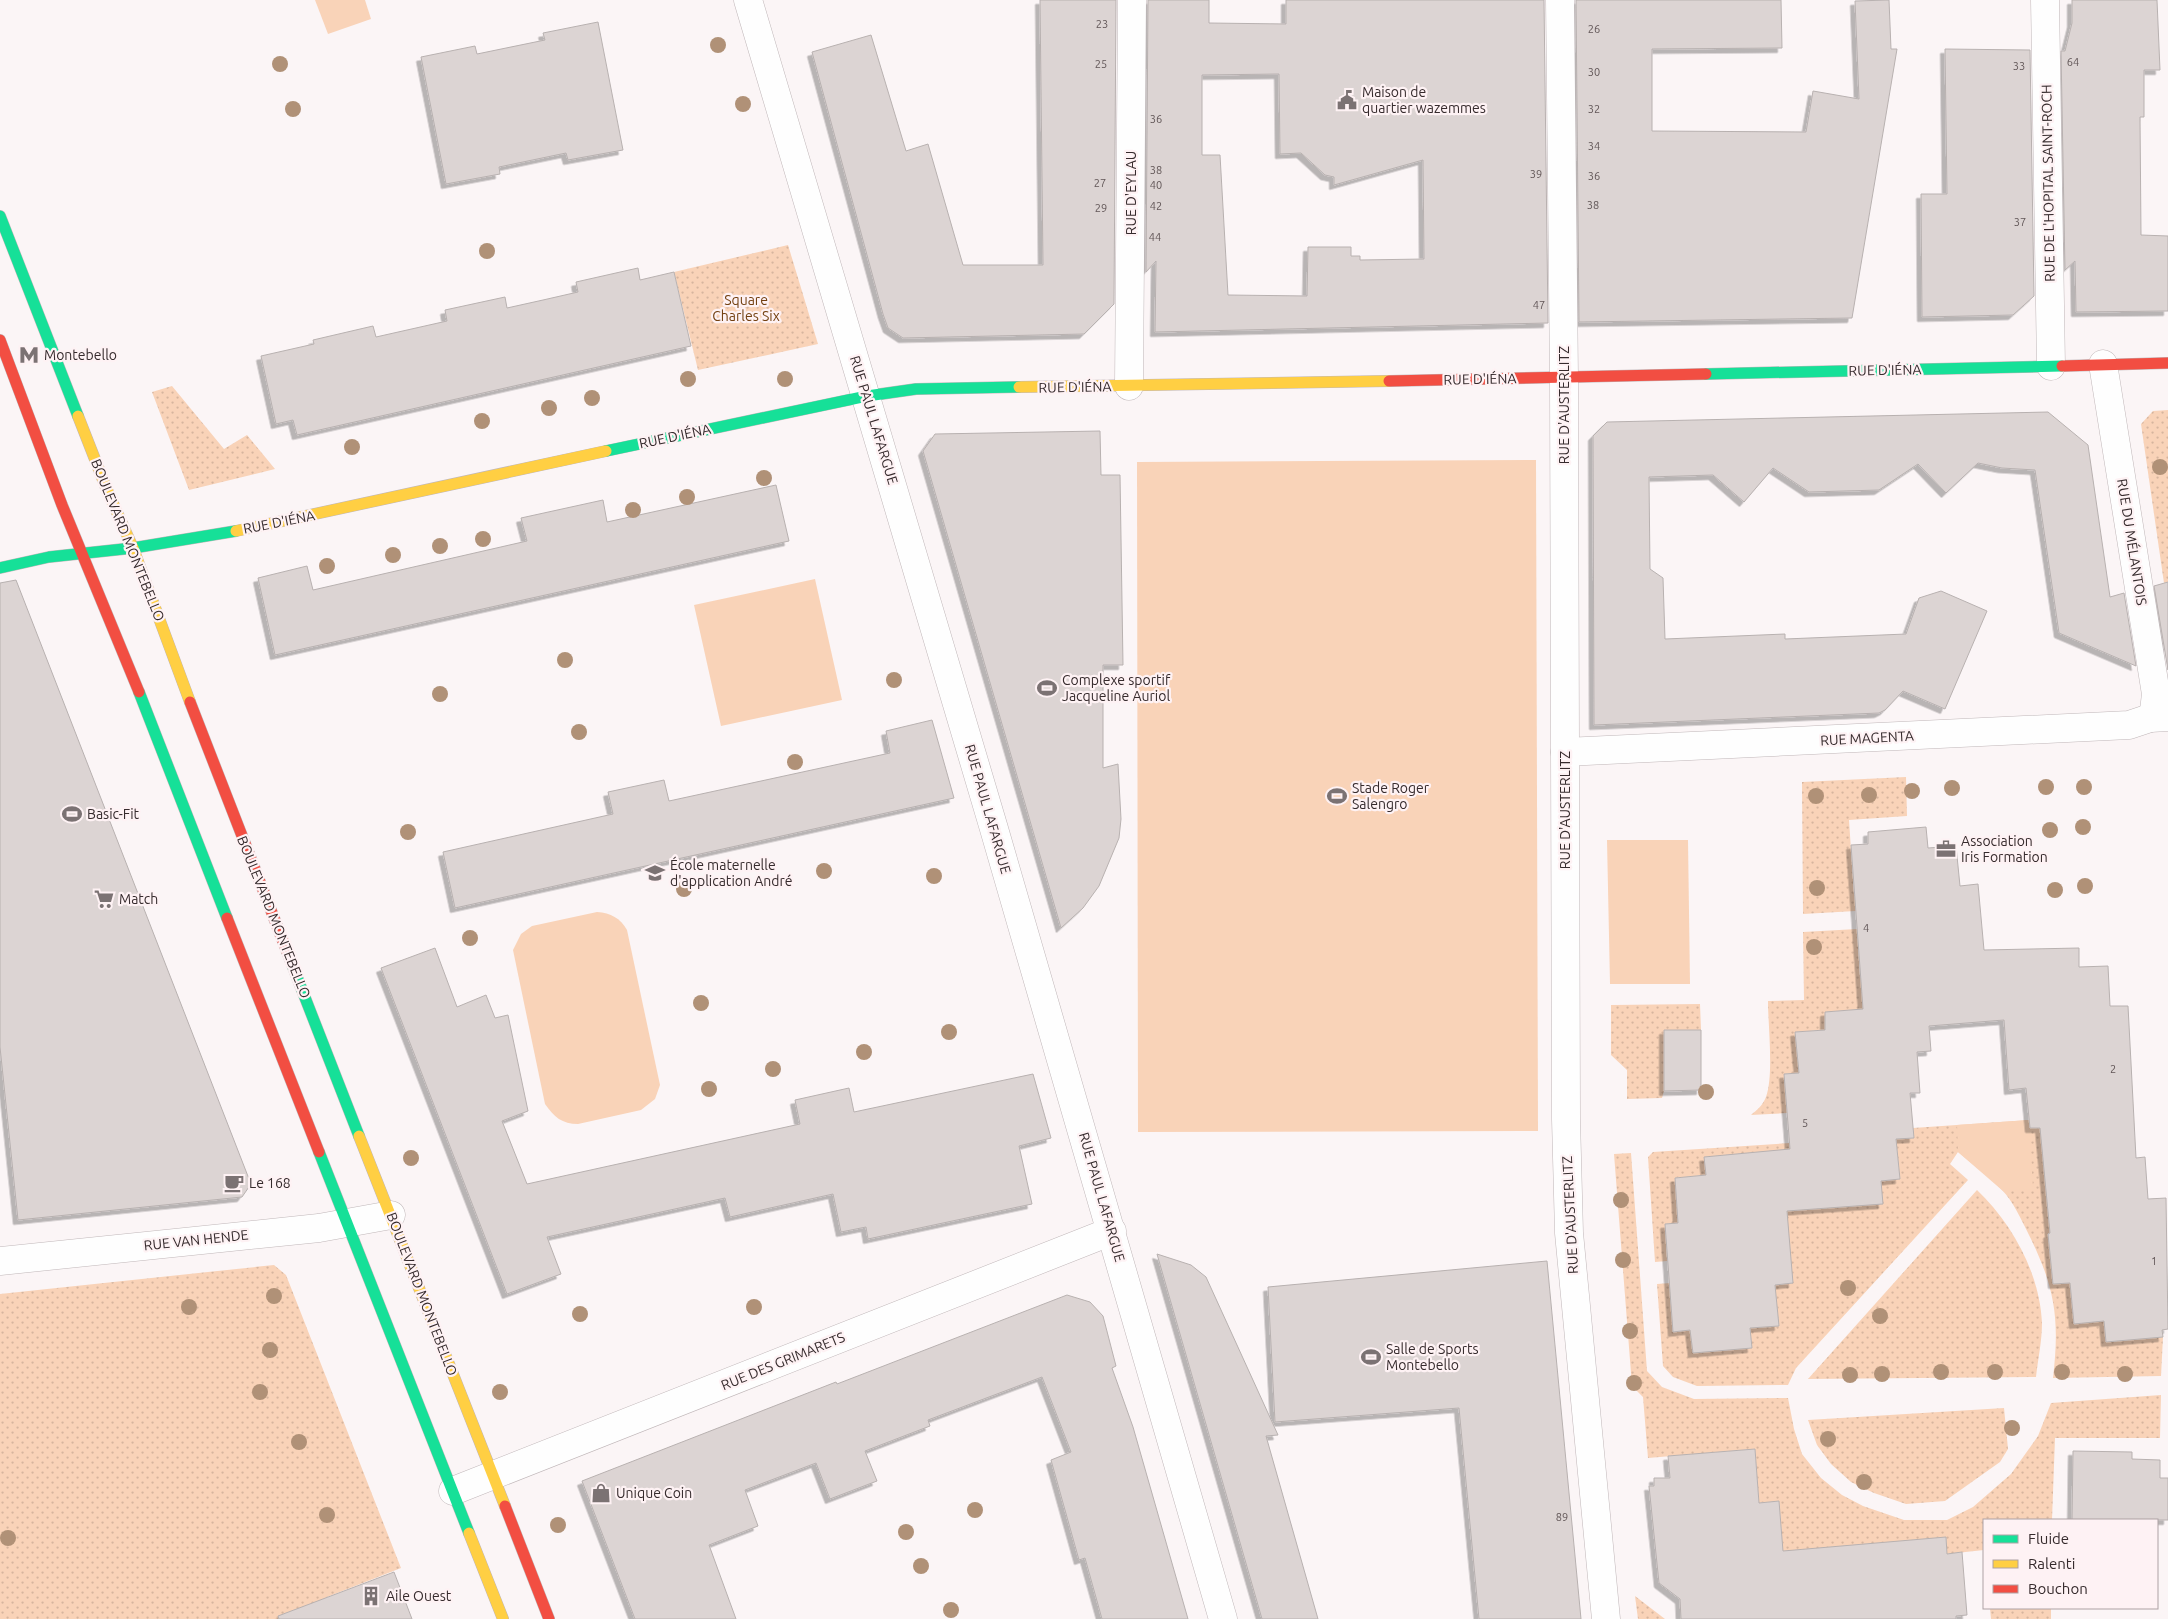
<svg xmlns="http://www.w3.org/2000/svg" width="2168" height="1619" viewBox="0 0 2168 1619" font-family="Ubuntu,sans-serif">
<defs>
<pattern id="grass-dots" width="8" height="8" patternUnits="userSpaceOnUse" patternTransform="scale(1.25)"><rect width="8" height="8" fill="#f9d3b8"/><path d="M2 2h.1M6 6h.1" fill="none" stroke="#d6b59e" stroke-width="1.8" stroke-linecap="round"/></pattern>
<filter id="shadow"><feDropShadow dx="-4.5" dy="4.5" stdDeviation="0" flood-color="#0004"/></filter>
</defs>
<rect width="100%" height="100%" fill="#fbf5f6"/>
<g fill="url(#grass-dots)">
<polygon points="788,245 818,344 698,370 674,272"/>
<polygon points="172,386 224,449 247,435 275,469 189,490 152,392"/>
<polygon points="2168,410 2168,582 2164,583 2141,424 2153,411"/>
<polygon points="1906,777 1907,816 1849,820 1854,895 1872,894 1873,910 1803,914 1802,782"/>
<path d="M1857 929 1860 978H1878L1881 1016 1853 1010 1825 1012V1030L1795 1032 1799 1073 1784 1074 1787 1113 1751 1115C1757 1110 1763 1105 1766 1097 1774 1075 1768 1026 1768 1001L1804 1000 1803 932Z"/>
<polygon points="1700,1004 1701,1030 1664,1030 1664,1091 1662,1098 1627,1099 1627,1070 1611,1055 1611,1005"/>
<path d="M2029 1120 2030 1128 2058 1126 2066 1232 2048 1234 2053 1284 2070 1283 2074 1323 2104 1321 2106 1342 2163 1337 2161 1376 2053 1378C2060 1318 2055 1287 2028 1233 2021 1219 2013 1201 2002 1190 1989 1176 1973 1165 1958 1152L1950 1164 1968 1180 1796 1368 1788 1385 1697 1386 1673 1377 1663 1366 1657 1284 1684 1282 1685 1292 1670 1294 1673 1332 1691 1330 1693 1353 1752 1348 1750 1328 1779 1325 1775 1285 1793 1283 1788 1233 1769 1217 1881 1181 1900 1179 1896 1139 1914 1138 1913 1128Z"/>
<polygon points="1806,1142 1807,1148 1705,1157 1706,1175 1675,1178 1678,1223 1665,1224 1667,1261 1655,1262 1648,1157 1653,1152"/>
<polygon points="1631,1153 1647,1371 1662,1387 1694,1399 1788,1398 1794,1429 1802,1454 1821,1478 1842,1495 1863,1506 1904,1520 1947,1520 1973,1507 2011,1474 2038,1436 2051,1403 2161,1395 2160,1438 2055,1438 2052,1520 1984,1520 1984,1550 1947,1554 1946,1537 1765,1571 1782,1538 1779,1501 1759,1503 1755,1449 1648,1458 1643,1397 1632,1386 1614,1154"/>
<path d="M1977 1190C2012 1223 2040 1274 2042 1323 2042 1341 2038 1359 2036 1377L1808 1379Z"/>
<polygon points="274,1265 286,1275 401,1568 327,1597 332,1619 0,1619 0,1294"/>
<polygon points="2004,1408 2008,1449 2000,1462 1945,1501 1906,1504 1874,1493 1851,1482 1831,1464 1817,1445 1808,1420"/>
<polygon points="1635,1596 1665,1619 1638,1619"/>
<polygon points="1990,1608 2051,1608 2051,1619 1991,1619"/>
</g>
<g fill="#f9d3b8">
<polygon points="315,0 365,0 371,19 328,34"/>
<polygon points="1536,460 1538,1131 1138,1132 1137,462"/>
<polygon points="815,579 842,700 721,726 694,605"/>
<polygon points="1607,840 1688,840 1690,984 1610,984"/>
<path d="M597 912C611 913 620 918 627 930L660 1085 655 1099 641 1110 578 1124C562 1124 554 1117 545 1104L513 950 521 934 532 926Z"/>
<polygon points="2029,1120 2033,1189 2003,1191 1958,1152 1957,1125"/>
</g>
<g fill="#dcd4d3" stroke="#b8b1b0" fill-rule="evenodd" filter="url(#shadow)">
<polygon points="1040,0 1116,0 1114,304 1084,334 903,338 888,328 883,314 812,52 871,35 906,151 928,144 963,265 1043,265"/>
<path d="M1148 0H1209V23L1286 24V0H1544L1548 323 1155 332 1156 261 1146 272ZM1279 74 1280 154 1301 153 1325 175 1334 177V185L1423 160 1424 259 1360 260V256H1351V247H1308L1307 296 1228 295 1220 155H1202V75Z"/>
<polygon points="1576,0 1781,0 1782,48 1652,49 1652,131 1806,132 1813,91 1859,99 1855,1 1889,0 1891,49 1897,49 1852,318 1579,322"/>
<polygon points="2072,0 2157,0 2160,70 2144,70 2144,117 2140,117 2141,235 2168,236 2168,311 2076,312 2075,261 2065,270 2061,51 2065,51 2072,23"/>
<polygon points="598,22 623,150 568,160 566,153 499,167 500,174 446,184 421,57 475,46 477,54 545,40 543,33"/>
<polygon points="1945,49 2030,50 2034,296 2013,315 1922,317 1921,194 1947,194"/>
<polygon points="638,268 640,280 674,272 691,346 297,435 293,420 276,424 261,356 314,344 313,340 373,326 376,337 447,321 445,310 505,297 507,308 543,300 578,292 576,282"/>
<polygon points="2048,412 2088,445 2110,597 2124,593 2136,666 2059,633 2035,470 2002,468 1978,463 1946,493 1918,464 1879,490 1809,492 1773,468 1744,502 1713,475 1649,477 1650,569 1663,578 1665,639 1785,634 1785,639 1906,634 1919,598 1941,591 1987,611 1945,709 1903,691 1885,710 1879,713 1594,725 1593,436 1607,422"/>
<polygon points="1100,431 1101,475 1120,475 1123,665 1103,665 1103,768 1118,764 1121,819 1119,838 1099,886 1083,908 1061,928 923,451 935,434"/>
<polygon points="776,485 789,541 275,655 258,578 307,566 313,590 527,541 521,518 603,500 607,522"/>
<polygon points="16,580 251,1184 242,1197 18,1220 0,1047 0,583"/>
<polygon points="2168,582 2168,670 2154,586"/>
<polygon points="932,720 954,798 455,908 443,852 613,814 608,792 664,780 669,801 890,753 886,731"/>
<polygon points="1926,827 1928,848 1956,846 1960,886 1978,884 1984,950 2079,948 2079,967 2108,966 2110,1006 2128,1006 2136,1158 2145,1157 2148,1199 2166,1198 2168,1329 2162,1330 2163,1337 2106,1342 2104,1321 2074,1324 2070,1283 2053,1284 2048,1234 2050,1233 2040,1128 2030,1128 2026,1088 2009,1090 2004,1020 1929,1026 1931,1051 1917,1052 1920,1093 1910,1093 1914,1138 1896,1139 1900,1179 1881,1181 1883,1204 1787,1211 1793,1283 1775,1285 1779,1326 1750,1328 1752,1348 1693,1353 1690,1330 1673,1332 1665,1224 1678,1223 1675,1178 1706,1175 1704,1157 1790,1149 1784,1074 1799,1073 1795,1032 1825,1030 1825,1012 1863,1009 1851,845 1868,844 1868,832"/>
<polygon points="435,948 457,1007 486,995 495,1018 508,1015 528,1111 502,1121 527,1184 800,1124 795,1100 849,1088 854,1112 1033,1074 1051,1138 1019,1146 1032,1204 868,1239 866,1227 841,1232 833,1194 730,1217 725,1198 547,1237 561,1274 507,1294 381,968"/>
<polygon points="1664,1030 1701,1030 1701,1090 1664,1091"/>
<polygon points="1157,1254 1191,1265 1206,1277 1278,1435 1266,1436 1318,1619 1262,1619"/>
<polygon points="1547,1261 1581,1619 1479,1619 1459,1408 1275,1422 1268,1287"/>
<polygon points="1067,1295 1090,1302 1103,1316 1116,1366 1112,1368 1133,1427 1188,1619 1102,1619 1085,1558 1079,1560 1051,1460 1071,1452 1042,1377 928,1420 930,1426 865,1451 877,1481 830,1499 816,1463 745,1490 758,1526 709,1545 736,1619 635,1619 582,1481 836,1382 837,1384"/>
<polygon points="1755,1449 1759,1503 1779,1501 1783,1551 1946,1537 1947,1554 1962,1552 1967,1615 1956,1616 1956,1619 1681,1619 1680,1599 1659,1583 1649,1486 1654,1486 1654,1478 1670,1478 1668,1456"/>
<polygon points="2073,1451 2132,1452 2132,1459 2160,1460 2160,1478 2168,1478 2168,1520 2072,1520"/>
<polygon points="394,1572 412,1619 279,1619 278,1616"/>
</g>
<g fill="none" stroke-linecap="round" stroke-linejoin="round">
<defs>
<g id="street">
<path d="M748 0C910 539 1068 1078 1223 1619"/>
<polyline points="1560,0 1564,378 1566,1119 1569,1233 1606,1619"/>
<polyline points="2045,0 2051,366"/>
<polyline points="2103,364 2156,694 2154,711 2150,718"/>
<polyline points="1129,386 1132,0"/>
<polyline points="1565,752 2129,725 2150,718 2168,717"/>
<polyline points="0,1261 319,1228 391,1215"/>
<polyline points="453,1491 1112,1231"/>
</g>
<g id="fast">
<polyline points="0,216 78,416"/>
<polyline points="1706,374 2062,366"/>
<polyline points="606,451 867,396 916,389 1019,387"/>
<polyline points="0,568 49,557 133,548 236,531"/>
<polyline points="139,692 227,918"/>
<polyline points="288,954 359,1136"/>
<polyline points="319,1152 469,1533"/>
</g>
<g id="slow">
<polyline points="1019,387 1389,381"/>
<polyline points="78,416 107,490 133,548 190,702"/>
<polyline points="236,531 606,451"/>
<polyline points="359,1136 505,1506"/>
<polyline points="469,1533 503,1619"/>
</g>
<g id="jam">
<polyline points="0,340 62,505 139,692"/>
<polyline points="2062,366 2168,363"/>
<polyline points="1389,381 1706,374"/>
<polyline points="190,702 288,954"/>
<polyline points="227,918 319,1152"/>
<polyline points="505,1506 549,1619"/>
</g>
</defs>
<use href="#street" stroke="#c0b7b9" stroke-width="29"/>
<use href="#fast" stroke="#c0b7b9" stroke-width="12"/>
<use href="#slow" stroke="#c0b7b9" stroke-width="12"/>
<use href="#jam" stroke="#c0b7b9" stroke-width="12"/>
<use href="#street" stroke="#fefefe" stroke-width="28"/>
<use href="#fast" stroke="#16e098" stroke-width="11"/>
<use href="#slow" stroke="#ffcf43" stroke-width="11"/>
<use href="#jam" stroke="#f24e42" stroke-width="11"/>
</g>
<g fill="#b09177">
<circle cx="718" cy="45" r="8"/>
<circle cx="280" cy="64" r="8"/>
<circle cx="743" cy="104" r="8"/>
<circle cx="293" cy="109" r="8"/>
<circle cx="487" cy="251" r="8"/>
<circle cx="688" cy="379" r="8"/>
<circle cx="785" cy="379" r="8"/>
<circle cx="592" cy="398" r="8"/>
<circle cx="549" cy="408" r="8"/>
<circle cx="482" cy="421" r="8"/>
<circle cx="352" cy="447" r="8"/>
<circle cx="2160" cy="467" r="8"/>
<circle cx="764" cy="478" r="8"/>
<circle cx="687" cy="497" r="8"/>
<circle cx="633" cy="510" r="8"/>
<circle cx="483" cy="539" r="8"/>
<circle cx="440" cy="546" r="8"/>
<circle cx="393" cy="555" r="8"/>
<circle cx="327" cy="566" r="8"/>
<circle cx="565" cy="660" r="8"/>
<circle cx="894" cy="680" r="8"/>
<circle cx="440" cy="694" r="8"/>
<circle cx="579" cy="732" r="8"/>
<circle cx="795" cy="762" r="8"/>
<circle cx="2046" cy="787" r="8"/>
<circle cx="2084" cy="787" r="8"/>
<circle cx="1952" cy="788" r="8"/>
<circle cx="1912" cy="791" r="8"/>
<circle cx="1869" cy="795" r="8"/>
<circle cx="1816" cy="796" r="8"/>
<circle cx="2083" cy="827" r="8"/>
<circle cx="2050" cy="830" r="8"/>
<circle cx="408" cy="832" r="8"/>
<circle cx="824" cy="871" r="8"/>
<circle cx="934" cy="876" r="8"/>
<circle cx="2085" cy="886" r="8"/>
<circle cx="1817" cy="888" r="8"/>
<circle cx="684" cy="889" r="8"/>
<circle cx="2055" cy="890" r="8"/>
<circle cx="470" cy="938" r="8"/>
<circle cx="1814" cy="947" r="8"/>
<circle cx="701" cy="1003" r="8"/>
<circle cx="949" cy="1032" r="8"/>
<circle cx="864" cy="1052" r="8"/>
<circle cx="773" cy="1069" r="8"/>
<circle cx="709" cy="1089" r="8"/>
<circle cx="1706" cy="1092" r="8"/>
<circle cx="411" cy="1158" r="8"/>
<circle cx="1621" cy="1200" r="8"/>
<circle cx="1623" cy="1260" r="8"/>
<circle cx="1848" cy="1288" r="8"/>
<circle cx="274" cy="1296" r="8"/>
<circle cx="189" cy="1307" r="8"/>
<circle cx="754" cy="1307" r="8"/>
<circle cx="580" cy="1314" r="8"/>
<circle cx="1880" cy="1316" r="8"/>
<circle cx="1630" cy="1331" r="8"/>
<circle cx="270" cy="1350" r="8"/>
<circle cx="1941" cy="1372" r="8"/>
<circle cx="1995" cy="1372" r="8"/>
<circle cx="2062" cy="1372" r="8"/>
<circle cx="1882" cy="1374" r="8"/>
<circle cx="2125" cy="1374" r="8"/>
<circle cx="1850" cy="1375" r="8"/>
<circle cx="1634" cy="1383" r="8"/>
<circle cx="260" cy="1392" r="8"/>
<circle cx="500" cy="1392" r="8"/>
<circle cx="2012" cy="1428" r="8"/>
<circle cx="1828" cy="1439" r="8"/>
<circle cx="299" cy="1442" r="8"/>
<circle cx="1864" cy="1482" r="8"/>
<circle cx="975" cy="1510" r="8"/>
<circle cx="327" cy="1515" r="8"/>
<circle cx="558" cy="1525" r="8"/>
<circle cx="906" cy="1532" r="8"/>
<circle cx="8" cy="1538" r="8"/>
<circle cx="921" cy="1566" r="8"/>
<circle cx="951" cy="1610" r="8"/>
</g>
<defs>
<symbol id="civic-bare" viewBox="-9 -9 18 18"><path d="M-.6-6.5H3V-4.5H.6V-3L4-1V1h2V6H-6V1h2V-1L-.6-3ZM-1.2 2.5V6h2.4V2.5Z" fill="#7b7273" stroke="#fef2f4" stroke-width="2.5" paint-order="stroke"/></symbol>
<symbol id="metro-bare" viewBox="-9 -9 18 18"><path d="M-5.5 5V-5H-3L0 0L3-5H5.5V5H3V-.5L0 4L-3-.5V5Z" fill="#7b7273" stroke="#fef2f4" stroke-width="2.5" paint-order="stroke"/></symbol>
<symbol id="stadium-bare" viewBox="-9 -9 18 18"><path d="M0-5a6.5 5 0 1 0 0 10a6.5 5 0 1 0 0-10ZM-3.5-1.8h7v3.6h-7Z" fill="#7b7273" stroke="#fef2f4" stroke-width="2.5" paint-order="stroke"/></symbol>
<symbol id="office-bare" viewBox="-9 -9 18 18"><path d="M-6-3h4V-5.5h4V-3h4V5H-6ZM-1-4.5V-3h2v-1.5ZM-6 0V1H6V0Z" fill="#7b7273" stroke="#fef2f4" stroke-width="2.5" paint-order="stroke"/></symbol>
<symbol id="school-bare" viewBox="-9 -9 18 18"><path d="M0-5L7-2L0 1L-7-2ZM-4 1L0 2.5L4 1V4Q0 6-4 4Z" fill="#7b7273" stroke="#fef2f4" stroke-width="2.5" paint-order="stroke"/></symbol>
<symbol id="supermarket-bare" viewBox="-9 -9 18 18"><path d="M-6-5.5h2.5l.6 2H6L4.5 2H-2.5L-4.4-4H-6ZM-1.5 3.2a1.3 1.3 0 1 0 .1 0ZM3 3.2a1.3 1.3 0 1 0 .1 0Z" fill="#7b7273" stroke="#fef2f4" stroke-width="2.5" paint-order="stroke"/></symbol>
<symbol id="cafe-bare" viewBox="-9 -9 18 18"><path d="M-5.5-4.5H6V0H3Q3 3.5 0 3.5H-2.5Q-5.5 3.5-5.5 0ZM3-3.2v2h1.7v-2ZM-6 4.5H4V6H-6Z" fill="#7b7273" stroke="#fef2f4" stroke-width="2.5" paint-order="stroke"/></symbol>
<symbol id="shop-bare" viewBox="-9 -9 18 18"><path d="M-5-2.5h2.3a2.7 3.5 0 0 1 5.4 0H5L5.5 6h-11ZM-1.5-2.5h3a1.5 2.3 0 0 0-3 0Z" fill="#7b7273" stroke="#fef2f4" stroke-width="2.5" paint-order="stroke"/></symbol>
<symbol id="building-bare" viewBox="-9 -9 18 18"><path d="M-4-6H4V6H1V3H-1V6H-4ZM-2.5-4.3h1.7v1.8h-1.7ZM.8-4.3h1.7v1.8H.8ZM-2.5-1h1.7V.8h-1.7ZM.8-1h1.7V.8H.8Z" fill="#7b7273" stroke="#fef2f4" stroke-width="2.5" paint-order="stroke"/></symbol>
</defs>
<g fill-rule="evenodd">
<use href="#civic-bare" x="1333" y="86" width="28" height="28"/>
<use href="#metro-bare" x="15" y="341" width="28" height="28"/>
<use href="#stadium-bare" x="1033" y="674" width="28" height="28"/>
<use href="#stadium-bare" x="1323" y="782" width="28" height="28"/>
<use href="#stadium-bare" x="58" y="800" width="28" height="28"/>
<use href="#office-bare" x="1932" y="835" width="28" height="28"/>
<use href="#school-bare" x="641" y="859" width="28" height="28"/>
<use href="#supermarket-bare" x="90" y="885" width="28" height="28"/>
<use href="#cafe-bare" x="220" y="1169" width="28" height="28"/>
<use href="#stadium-bare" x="1357" y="1343" width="28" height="28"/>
<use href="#shop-bare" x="587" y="1479" width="28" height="28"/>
<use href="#building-bare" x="357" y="1582" width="28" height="28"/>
</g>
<g text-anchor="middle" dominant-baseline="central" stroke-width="4.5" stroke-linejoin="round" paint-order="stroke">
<g font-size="11" fill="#605556">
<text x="1102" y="24">23</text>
<text x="1594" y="29">26</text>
<text x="2073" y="62">64</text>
<text x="1101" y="64">25</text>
<text x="2019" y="66">33</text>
<text x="1594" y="72">30</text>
<text x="1594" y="109">32</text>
<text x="1156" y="119">36</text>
<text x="1594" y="146">34</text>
<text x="1156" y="170">38</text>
<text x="1536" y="174">39</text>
<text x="1594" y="176">36</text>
<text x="1100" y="183">27</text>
<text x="1156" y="185">40</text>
<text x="1593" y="205">38</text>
<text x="1156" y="206">42</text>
<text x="1101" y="208">29</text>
<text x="2020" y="222">37</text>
<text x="1155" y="237">44</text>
<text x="1539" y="305">47</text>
<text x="1866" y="928">4</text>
<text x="2113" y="1069">2</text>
<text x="1805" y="1123">5</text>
<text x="2154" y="1261">1</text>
<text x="1562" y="1517">89</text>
</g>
<g font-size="14" fill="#362b2d" stroke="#fef2f4" text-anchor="start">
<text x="1362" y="92">Maison de<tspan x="1362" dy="16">quartier wazemmes</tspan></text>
<text x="44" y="355">Montebello</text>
<text x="1062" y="680">Complexe sportif<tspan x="1062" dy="16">Jacqueline Auriol</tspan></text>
<text x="1352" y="788">Stade Roger<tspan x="1352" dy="16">Salengro</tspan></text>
<text x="87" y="814">Basic-Fit</text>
<text x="1961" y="841">Association<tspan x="1961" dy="16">Iris Formation</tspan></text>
<text x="670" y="865">École maternelle<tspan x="670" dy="16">d'application André</tspan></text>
<text x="119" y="899">Match</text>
<text x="249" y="1183">Le 168</text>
<text x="1386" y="1349">Salle de Sports<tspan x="1386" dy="16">Montebello</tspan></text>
<text x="616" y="1493">Unique Coin</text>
<text x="386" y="1596">Aile Ouest</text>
</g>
<g font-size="14" fill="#362b2d" stroke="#fef2f4">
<text transform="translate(2048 183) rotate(-91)">RUE DE L'HOPITAL SAINT-ROCH</text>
<text transform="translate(1131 193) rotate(-90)">RUE D'EYLAU</text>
<text transform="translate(1885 370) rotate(-1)">RUE D'IÉNA</text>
<text transform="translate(1480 379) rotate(-1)">RUE D'IÉNA</text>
<text transform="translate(1075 387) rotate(-1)">RUE D'IÉNA</text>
<text transform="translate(1564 405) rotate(-90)">RUE D'AUSTERLITZ</text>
<text transform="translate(874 420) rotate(73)">RUE PAUL LAFARGUE</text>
<text transform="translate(675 436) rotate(-12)">RUE D'IÉNA</text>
<text transform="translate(279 522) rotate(-11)">RUE D'IÉNA</text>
<text transform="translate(128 540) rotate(68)">BOULEVARD MONTEBELLO</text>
<text transform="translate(2132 542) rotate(81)">RUE DU MÉLANTOIS</text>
<text transform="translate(1867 738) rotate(-3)">RUE MAGENTA</text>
<text transform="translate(988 809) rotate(74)">RUE PAUL LAFARGUE</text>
<text transform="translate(1565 810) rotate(-90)">RUE D'AUSTERLITZ</text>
<text transform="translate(274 917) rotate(68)">BOULEVARD MONTEBELLO</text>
<text transform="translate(1102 1197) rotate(74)">RUE PAUL LAFARGUE</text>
<text transform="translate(1570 1215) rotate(-93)">RUE D'AUSTERLITZ</text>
<text transform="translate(196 1240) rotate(-6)">RUE VAN HENDE</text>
<text transform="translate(422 1294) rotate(69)">BOULEVARD MONTEBELLO</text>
<text transform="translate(783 1361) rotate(-22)">RUE DES GRIMARETS</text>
</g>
<g font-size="14" fill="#723f0f" stroke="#fef2f4">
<text x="746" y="300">Square<tspan x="746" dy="16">Charles Six</tspan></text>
</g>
</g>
<rect x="1983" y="1519" width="175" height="90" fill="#fef2f4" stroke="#aea2a4"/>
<rect x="1993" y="1535" width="25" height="8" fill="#16e098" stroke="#aea2a4"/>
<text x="2028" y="1544" font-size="15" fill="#362b2d">Fluide</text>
<rect x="1993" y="1560" width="25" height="8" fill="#ffcf43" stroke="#aea2a4"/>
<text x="2028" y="1569" font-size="15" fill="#362b2d">Ralenti</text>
<rect x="1993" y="1585" width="25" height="8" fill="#f24e42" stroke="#aea2a4"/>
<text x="2028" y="1594" font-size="15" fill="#362b2d">Bouchon</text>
</svg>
